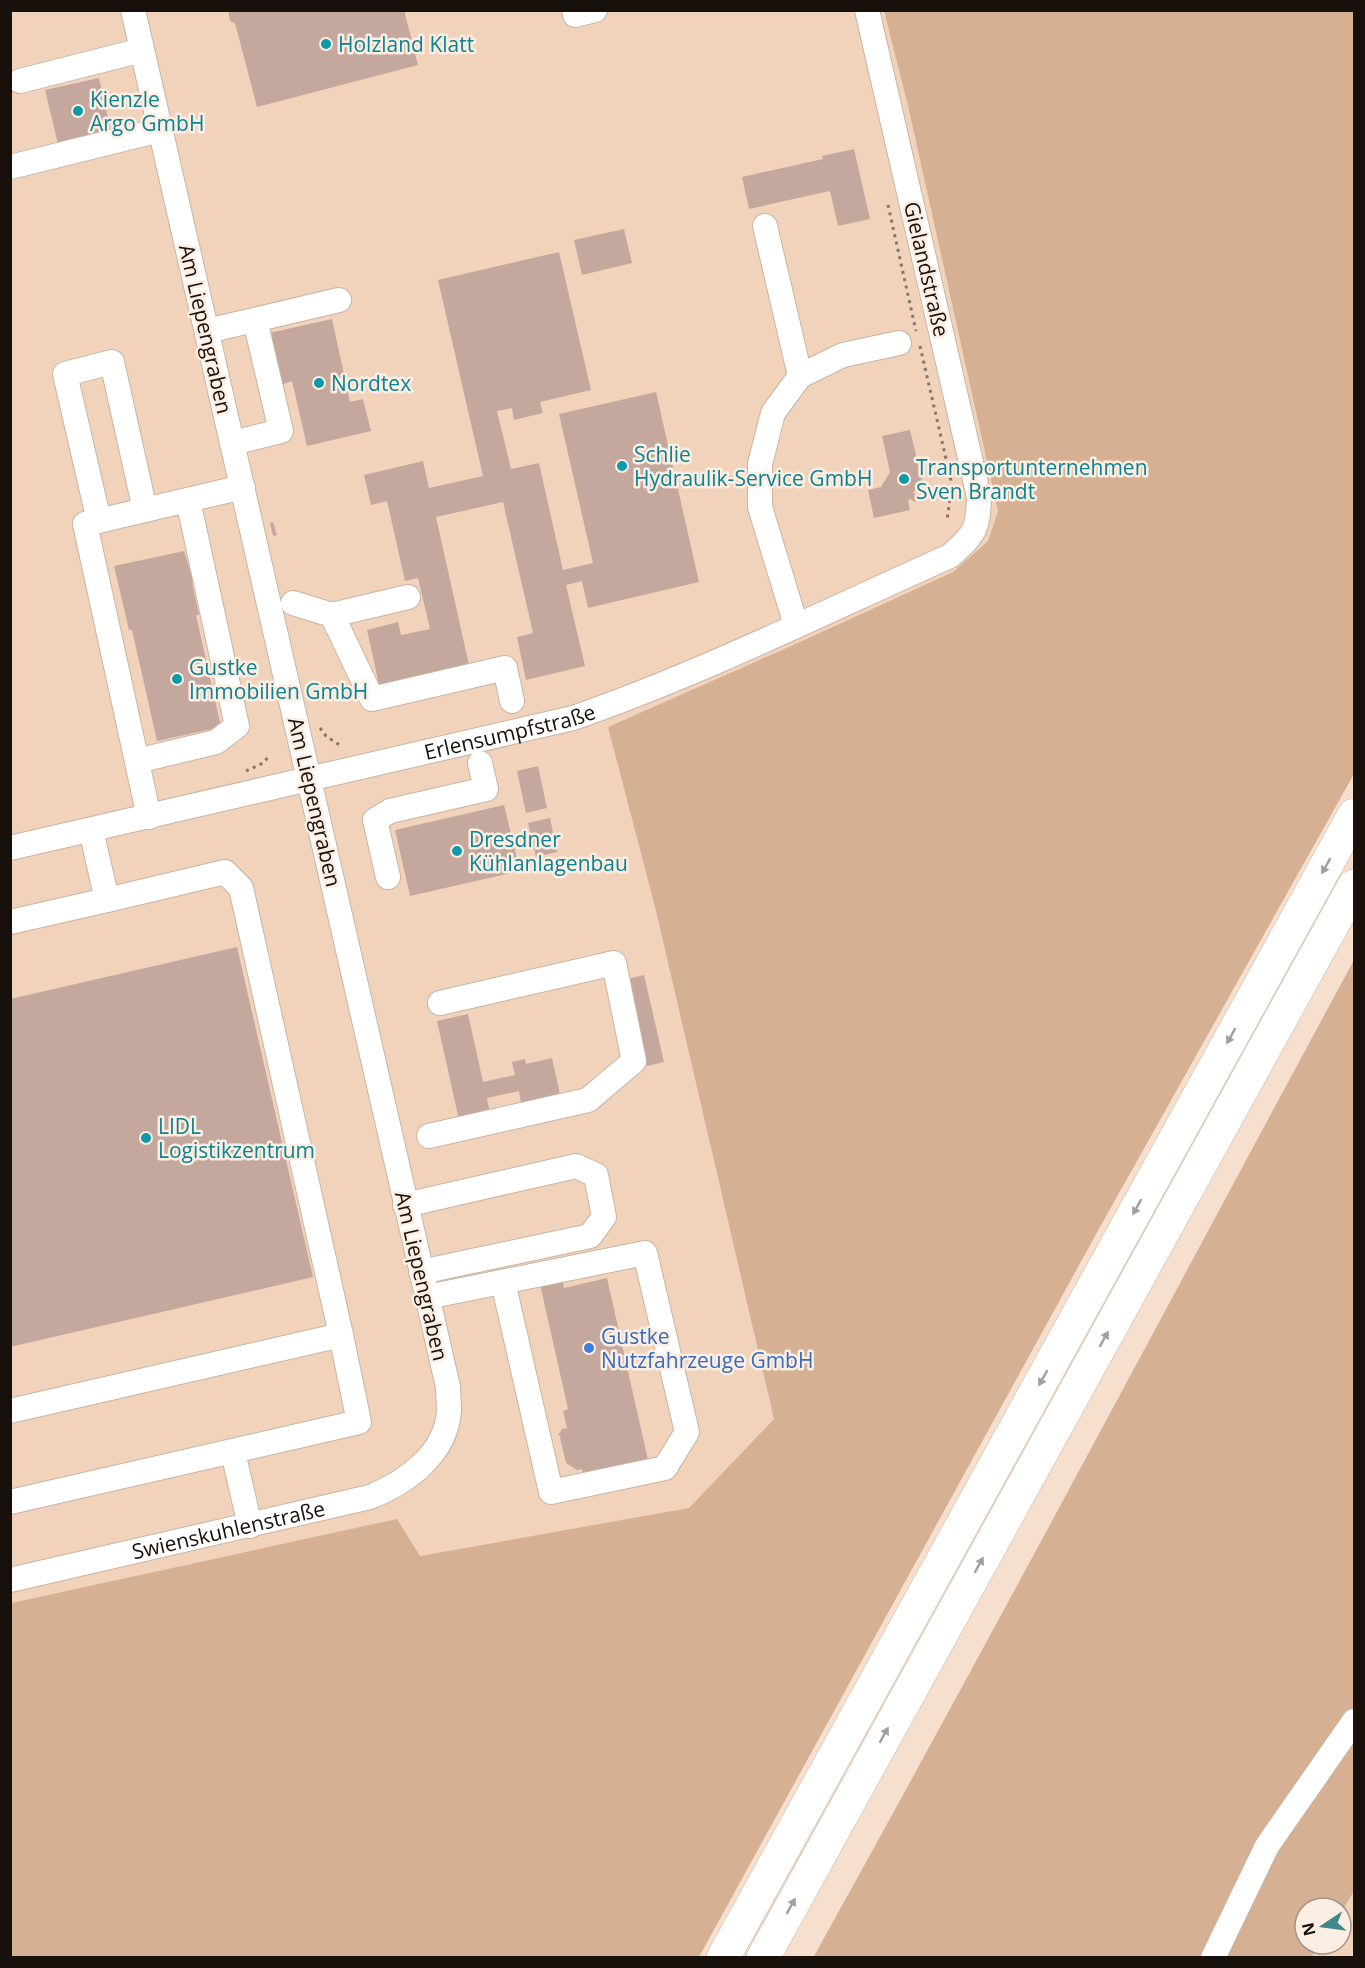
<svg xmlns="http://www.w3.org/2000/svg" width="1365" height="1968" viewBox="0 0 1365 1968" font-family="'Open Sans',sans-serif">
<rect width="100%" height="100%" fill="#f6dfcc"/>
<g fill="#f1d3bc">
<polygon points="10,11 884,11 908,106 998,511 988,541 953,572 791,646 608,727 656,911 774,1419 690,1508 419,1556 397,1519 11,1603"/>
<polygon points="1354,1891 1354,1957 1312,1958 1321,1944 1341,1944 1341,1913"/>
</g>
<g fill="#d5b093">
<polygon points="884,11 1354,11 1354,774 1100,1227 699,1957 11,1957 11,1603 397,1519 420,1556 689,1508 774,1419 656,911 608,727 791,646 953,572 988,541 998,511 908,106"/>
<path d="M1354 960V1891L1341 1913V1908H1305V1944H1321L1312 1957 813 1958C997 1627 1174 1293 1354 960Z"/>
</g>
<g fill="#c4a89d">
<polygon points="228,10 404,10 418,65 257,107 235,23 230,21"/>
<polygon points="99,78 111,131 58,144 45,90"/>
<polygon points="854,149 870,219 838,226 830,191 749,209 742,177 823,159 822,156"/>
<polygon points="624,229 632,263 582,275 574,240"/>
<polygon points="559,252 591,390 540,402 543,413 514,420 512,408 497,411 511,469 539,463 563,570 593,563 559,414 656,392 699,582 588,608 582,581 566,585 585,666 526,680 517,637 533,633 503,502 436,517 469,665 379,685 367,630 398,622 401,635 430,629 418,578 405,581 387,501 371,505 364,475 423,461 429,488 483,476 438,280"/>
<polygon points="332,319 350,402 363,399 371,431 307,446 292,381 283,384 278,380 269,333"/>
<polygon points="910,430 924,488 915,490 913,493 919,496 915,502 910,499 908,501 910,510 874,518 868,490 881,487 890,472 882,436"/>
<polygon points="273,522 277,535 273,536 270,523"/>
<polygon points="184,551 194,582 192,583 199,615 196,615 221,727 157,741 132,630 129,630 114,566"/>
<polygon points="538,766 547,808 526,813 517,771"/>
<polygon points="504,805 520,871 410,896 395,830"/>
<polygon points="550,818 557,852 536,857 528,823"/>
<polygon points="237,947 313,1277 10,1347 10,999"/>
<polygon points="644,975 664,1062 647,1066 627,979"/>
<polygon points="468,1014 483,1082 515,1075 512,1062 525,1059 526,1064 552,1058 561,1099 522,1108 519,1091 487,1098 490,1113 459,1120 437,1021"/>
<polygon points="607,1278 648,1460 583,1474 582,1469 577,1470 566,1463 560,1438 561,1436 558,1435 563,1428 566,1429 567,1428 563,1411 568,1409 540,1284 562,1279 564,1288"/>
</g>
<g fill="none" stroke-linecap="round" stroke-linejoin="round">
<defs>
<g id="minor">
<polyline points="574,10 575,15 595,10"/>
<polyline points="20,81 142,50"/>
<polyline points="10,167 160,130"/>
<polyline points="765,226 800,376"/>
<polyline points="207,331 339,300"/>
<polyline points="232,443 281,431 255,320"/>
<polyline points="99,521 65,374 112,362 145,510"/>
<polyline points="293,603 332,615 408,597"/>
<polyline points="332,615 372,699 505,668 512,701"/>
<polyline points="796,625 760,507 760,464 773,413 800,376 843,355 899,343"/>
<polyline points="137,761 216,742 237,726 188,500"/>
<polyline points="149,817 85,524 243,487"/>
<path id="s1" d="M10 848 573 718C700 674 827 611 950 556 975 534 978 530 979 497L867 10"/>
<polyline points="388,877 375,820 390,811 486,789 480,763"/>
<polyline points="10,922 107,900 91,830"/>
<polyline points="429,1136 588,1100 634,1061 614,963 440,1003"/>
<polyline points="405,1205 576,1166 596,1175 604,1217 590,1236 421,1272"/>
<polyline points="427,1297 645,1253 687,1432 665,1468 551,1492 503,1282"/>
<polyline points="10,1411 341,1335 241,888 225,872 107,900"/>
<polyline points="233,1452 250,1526"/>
<polyline points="10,1502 359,1422 341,1335"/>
<path id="s2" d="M10 1580 370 1497C407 1482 446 1454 449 1411 449 1403 448 1395 448 1387L133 10"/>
<polyline points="1213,1958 1267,1846 1354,1721"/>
</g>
<g id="highway">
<polyline points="723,1958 1354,815"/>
<polyline points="763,1958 1354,886"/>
</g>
</defs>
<use href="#minor" stroke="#cbb4a2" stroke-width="26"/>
<use href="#highway" stroke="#cbb4a2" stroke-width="34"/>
<g stroke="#86766a" stroke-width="3" stroke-dasharray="3 4.5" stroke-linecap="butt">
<polyline points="888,205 916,331"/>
<polyline points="920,346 952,485 947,520"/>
<polyline points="320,728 326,736 341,746"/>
<polyline points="246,771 263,763 269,756"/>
</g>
<use href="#minor" stroke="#fff" stroke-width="24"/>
<use href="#highway" stroke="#fff" stroke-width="33"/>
</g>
<defs><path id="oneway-solid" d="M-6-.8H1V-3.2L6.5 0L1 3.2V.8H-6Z" transform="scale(1.5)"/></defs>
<g fill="#a39f9d">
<use href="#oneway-solid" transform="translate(1326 866) rotate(119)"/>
<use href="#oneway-solid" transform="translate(1231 1036) rotate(119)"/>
<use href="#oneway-solid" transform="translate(1137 1207) rotate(119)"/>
<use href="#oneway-solid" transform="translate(1104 1339) rotate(-61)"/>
<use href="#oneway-solid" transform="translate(1043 1378) rotate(119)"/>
<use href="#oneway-solid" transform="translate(979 1565) rotate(-61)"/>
<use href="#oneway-solid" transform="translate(884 1735) rotate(-61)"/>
<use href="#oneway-solid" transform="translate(791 1906) rotate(-61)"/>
</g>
<g fill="#0f9aa8" stroke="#fceee3" stroke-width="2">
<circle cx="326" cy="44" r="6"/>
<circle cx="78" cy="111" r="6"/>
<circle cx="319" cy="383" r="6"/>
<circle cx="622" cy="466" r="6"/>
<circle cx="904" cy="479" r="6"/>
<circle cx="177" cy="679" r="6"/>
<circle cx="457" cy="851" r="6"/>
<circle cx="146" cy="1138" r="6"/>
</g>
<circle fill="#3f7fe0" stroke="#fceee3" stroke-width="2" cx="589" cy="1348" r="6"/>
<g text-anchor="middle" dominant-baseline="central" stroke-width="5" stroke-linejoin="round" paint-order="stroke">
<g font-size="21" fill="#0d838f" stroke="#fceee3" text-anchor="start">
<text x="338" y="44">Holzland Klatt</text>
<text x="90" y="99">Kienzle<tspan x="90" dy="24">Argo GmbH</tspan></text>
<text x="331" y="383">Nordtex</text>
<text x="634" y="454">Schlie<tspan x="634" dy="24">Hydraulik-Service GmbH</tspan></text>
<text x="916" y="467">Transportunternehmen<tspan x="916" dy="24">Sven Brandt</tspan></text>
<text x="189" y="667">Gustke<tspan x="189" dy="24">Immobilien GmbH</tspan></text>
<text x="469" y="839">Dresdner<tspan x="469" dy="24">Kühlanlagenbau</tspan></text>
<text x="158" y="1126">LIDL<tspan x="158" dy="24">Logistikzentrum</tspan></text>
</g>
<g font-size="21" fill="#18100a" stroke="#fceee3">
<text transform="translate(927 269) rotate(77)">Gielandstraße</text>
<text transform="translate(206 329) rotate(77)">Am Liepengraben</text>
<text stroke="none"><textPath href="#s1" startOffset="513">Erlensumpfstraße</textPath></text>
<text transform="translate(315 802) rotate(77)">Am Liepengraben</text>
<text transform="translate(422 1276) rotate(77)">Am Liepengraben</text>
<text stroke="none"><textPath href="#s2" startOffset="224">Swienskuhlenstraße</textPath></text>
</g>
<g font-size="21" fill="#366cbe" stroke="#fceee3" text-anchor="start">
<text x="601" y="1336">Gustke<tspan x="601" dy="24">Nutzfahrzeuge GmbH</tspan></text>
</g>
</g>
<rect width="1365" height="1968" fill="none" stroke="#18100a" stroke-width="24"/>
<g transform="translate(1323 1926) rotate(257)"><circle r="28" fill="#fceee3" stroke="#a1958c" stroke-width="1.5"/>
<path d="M0-4.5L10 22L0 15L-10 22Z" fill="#40888a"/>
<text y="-9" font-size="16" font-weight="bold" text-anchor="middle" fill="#18100a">N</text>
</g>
</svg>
